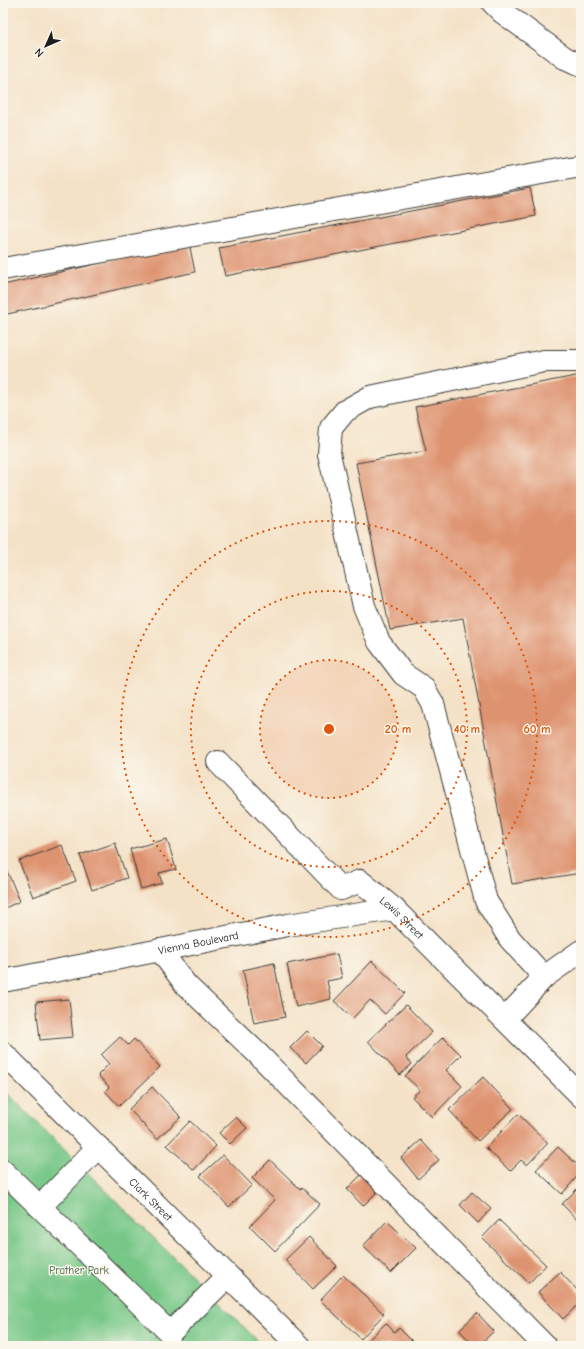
<svg xmlns="http://www.w3.org/2000/svg" width="584" height="1349" viewBox="0 0 584 1349" font-family="'Comic Neue',sans-serif">
<rect width="100%" height="100%" fill="#fbf7ec"/>
<filter id="ink" filterUnits="userSpaceOnUse"><feTurbulence type="fractalNoise" baseFrequency=".025" numOctaves="2"/><feDisplacementMap in="SourceGraphic" scale="8" xChannelSelector="R" yChannelSelector="G"/><feConvolveMatrix kernelMatrix="1 2 1 2 8 2 1 2 1" color-interpolation-filters="sRGB"/></filter>
<filter id="wash" filterUnits="userSpaceOnUse"><feTurbulence type="fractalNoise" baseFrequency=".012" numOctaves="4" result="noise"/><feDisplacementMap in="SourceGraphic" scale="16" xChannelSelector="R" yChannelSelector="G"/><feGaussianBlur stdDeviation="0.9" result="paint"/><feColorMatrix in="noise" values="0 0 0 0 0 0 0 0 0 0 0 0 0 0 0 0 0 1.4 0 .05"/><feComposite in="paint" operator="in"/></filter>
<g filter="url(#wash)">
<rect width="100%" height="100%" fill="#f4e2c7"/>
<polygon fill="#77c787" stroke="#4a7252" points="3,1089 263,1346 3,1346"/>
<g id="blocks">
<g fill="#de936f">
<polygon points="530,188 536,216 225,276 219,248"/>
<polygon points="189,243 195,272 3,315 3,285"/>
<polygon points="581,375 581,873 512,884 463,618 390,630 356,463 426,451 415,407"/>
<polygon points="167,839 176,869 159,873 162,883 141,889 130,849"/>
<polygon points="115,843 127,878 92,890 80,855"/>
<polygon points="62,845 76,881 33,897 19,861"/>
<polygon points="6,869 20,901 3,909 3,871"/>
<polygon points="337,954 342,978 327,981 331,999 296,1007 287,964"/>
<polygon points="372,961 405,993 385,1014 370,1000 353,1018 334,1001"/>
<polygon points="274,963 285,1017 254,1023 243,970"/>
<polygon points="69,999 73,1037 40,1040 36,1002"/>
<polygon points="406,1005 432,1032 406,1057 412,1064 400,1075 368,1041"/>
<polygon points="307,1031 322,1046 306,1063 290,1048"/>
<polygon points="120,1037 128,1045 134,1039 160,1067 119,1106 105,1091 109,1087 98,1075 109,1064 101,1055"/>
<polygon points="443,1037 461,1055 446,1070 462,1086 432,1117 412,1097 420,1090 405,1076"/>
<polygon points="483,1077 513,1109 478,1141 449,1110"/>
<polygon points="152,1087 181,1117 157,1139 129,1109"/>
<polygon points="518,1114 548,1143 527,1165 521,1160 510,1171 486,1148"/>
<polygon points="236,1117 247,1128 230,1144 219,1133"/>
<polygon points="190,1121 216,1146 194,1170 167,1145"/>
<polygon points="421,1140 439,1160 418,1179 401,1158"/>
<polygon points="558,1147 581,1168 581,1172 562,1194 536,1170"/>
<polygon points="223,1155 252,1185 229,1207 200,1176"/>
<polygon points="270,1160 300,1189 302,1188 320,1204 275,1251 250,1226 275,1200 252,1178"/>
<polygon points="364,1172 380,1189 363,1206 347,1189"/>
<polygon points="581,1185 581,1224 562,1204"/>
<polygon points="472,1192 491,1209 478,1223 460,1205"/>
<polygon points="499,1220 546,1265 529,1283 482,1238"/>
<polygon points="387,1221 416,1248 391,1273 363,1246"/>
<polygon points="309,1237 337,1266 313,1289 285,1260"/>
<polygon points="560,1272 581,1294 581,1302 563,1319 538,1292"/>
<polygon points="343,1275 384,1314 361,1339 320,1300"/>
<polygon points="477,1313 494,1331 478,1346 475,1346 459,1330"/>
<polygon points="386,1323 394,1332 399,1328 412,1341 407,1346 362,1346"/>
</g>
</g>
</g>
<g filter="url(#ink)">
<use href="#blocks" fill-opacity="0" stroke="#3c3a36" stroke-width="1"/>
<g fill="none" stroke-linecap="round" stroke-linejoin="round">
<defs>
<g id="minor">
<polyline points="493,3 502,12 565,58 581,65"/>
<polyline points="3,269 581,166"/>
<path id="s1" d="M218 762 341 889 360 881 394 909 581 1096"/>
<polyline points="160,950 186,985 258,1054 545,1346"/>
<polyline points="544,977 510,939 486,901 433,704 424,688 403,674 379,642 364,606 329,454 331,428 345,411 370,397 544,361 581,361"/>
<path id="s2" d="M3 981 288 925 394 909"/>
<polyline points="505,1019 544,977 581,951"/>
<path id="s3" d="M3 1053 299 1346"/>
<polyline points="98,1147 40,1207 170,1333 228,1276"/>
<polyline points="3,1171 40,1207"/>
</g>
</defs>
<use href="#minor" stroke="#3c3a36" stroke-width="24"/>
<use href="#minor" stroke="#fff" stroke-width="22"/>
</g>
</g>
<circle cx="329" cy="729" r="69" fill="#de560d" fill-opacity=".12"/>
<g fill="none" stroke="#de560d" stroke-width="2" stroke-dasharray="2 4">
<circle cx="329" cy="729" r="69"/>
<circle cx="329" cy="729" r="138"/>
<circle cx="329" cy="729" r="208"/>
</g>
<g text-anchor="middle" dominant-baseline="central" stroke-width="3" stroke-linejoin="round" paint-order="stroke">
<g font-size="11" fill="#1c1c1c" stroke="#fbf7ec">
<text stroke="none"><textPath href="#s1" startOffset="253">Lewis Street</textPath></text>
<text stroke="none"><textPath href="#s2" startOffset="199">Vienna Boulevard</textPath></text>
<text stroke="none"><textPath href="#s3" startOffset="208">Clark Street</textPath></text>
</g>
<g font-size="11" fill="#406047" stroke="#fbf7ec">
<text x="79" y="1270">Prather Park</text>
</g>
</g>
<circle cx="329" cy="729" r="6" fill="#de560d" stroke="#fbf7ec" stroke-width="2"/>
<g font-size="12" text-anchor="middle" font-weight="bold" fill="#de560d" stroke="#fbf7ec" stroke-width="3" stroke-linejoin="round" paint-order="stroke">
<text x="398" y="733">20 m</text>
<text x="467" y="733">40 m</text>
<text x="537" y="733">60 m</text>
</g>
<rect width="584" height="1349" fill="none" stroke="#fbf7ec" stroke-width="16"/>
<g transform="translate(46 46) rotate(225)" stroke="#fbf7ec" stroke-width="3" paint-order="stroke">
<path d="M0-3L7 15L0 10L-7 15Z" fill="#1c1c1c"/>
<text y="-6" font-size="11" font-weight="bold" text-anchor="middle" fill="#1c1c1c">N</text>
</g>
</svg>
